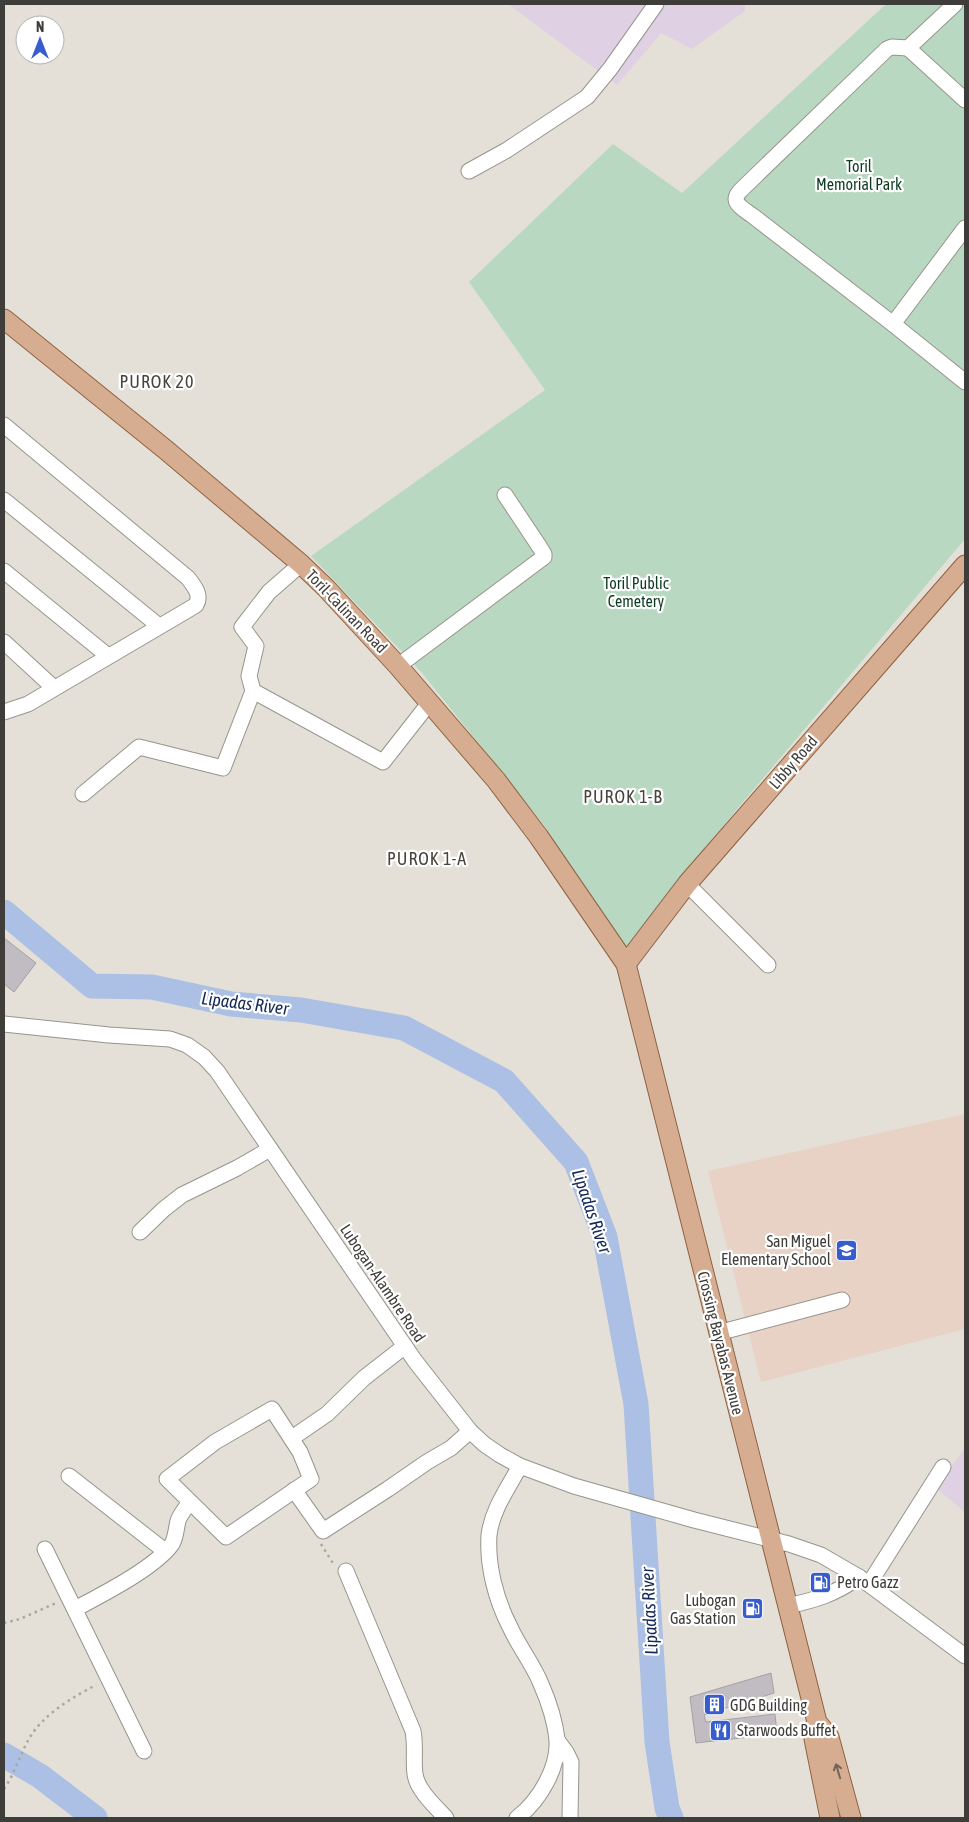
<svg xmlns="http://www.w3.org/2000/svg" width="969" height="1822" viewBox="0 0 969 1822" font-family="'Asap Condensed',sans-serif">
<rect width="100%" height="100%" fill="#e4e0d8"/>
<g fill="#e0d0e3">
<polygon points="508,4 745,4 745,11 692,49 661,33 617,85"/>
<polygon points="965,1448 965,1512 936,1488"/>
</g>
<polygon fill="#e8d1c5" points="965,1114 965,1329 761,1382 708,1171"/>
<polygon fill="#b8d8c1" points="886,4 965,4 965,539 738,808 623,951 544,825 422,673 311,556 545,390 469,282 613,144 682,193"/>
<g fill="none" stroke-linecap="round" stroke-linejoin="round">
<g stroke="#acbfe4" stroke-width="25">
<polyline points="4,912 92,986 152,987 231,1004 301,1010 404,1028 504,1081 576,1162 605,1237 636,1404 657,1742 667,1808 671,1818"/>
<polyline points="4,1755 40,1776 95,1818"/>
</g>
</g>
<g fill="#c1bcc2" stroke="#a5a0a6">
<polygon points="4,938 36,963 14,992 4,984"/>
<polygon points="826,1573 830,1583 815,1589 811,1578"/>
<polygon points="771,1673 774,1693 704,1715 706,1722 775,1714 777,1734 696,1743 690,1697"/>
</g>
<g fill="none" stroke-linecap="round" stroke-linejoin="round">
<defs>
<g id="minor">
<path d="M955 4 908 48 892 47 887 49 742 189C728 202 742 208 753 216L893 324 965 382"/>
<polyline points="908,48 965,100"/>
<polyline points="469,171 507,150 587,97 610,69 656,4"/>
<polyline points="893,324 965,228"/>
<path d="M4 425 188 578C194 586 202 595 196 605L186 611 28 704 4 712"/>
<polyline points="4,500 159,626"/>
<polyline points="4,571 108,656"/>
<polyline points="4,642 54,688"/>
<polyline points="398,666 544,557 544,554 539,546 505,495"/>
<polyline points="253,691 383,762 430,702"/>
<polyline points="83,794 139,747 223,768 253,691 249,676 256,646 242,627 269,592 301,564"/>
<polyline points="687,884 768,965"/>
<polyline points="4,1024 109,1035 170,1039 187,1045 204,1057 217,1071 415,1361 470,1431 484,1444 500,1455 520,1466 574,1486 694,1520 789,1544 821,1555 859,1577 965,1656"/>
<polyline points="140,1232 164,1209 182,1195 237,1168 270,1149"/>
<polyline points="718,1333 842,1300"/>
<polygon points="272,1409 300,1452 311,1479 226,1537 167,1479 215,1442"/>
<polyline points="292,1438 327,1414 364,1378 405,1346"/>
<polyline points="69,1476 165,1551"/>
<polyline points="294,1490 323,1531 388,1489 427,1462 451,1448 470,1431"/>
<polyline points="45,1549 144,1751"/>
<path d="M346 1571 413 1731C416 1747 413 1760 415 1774 417 1790 435 1806 446 1818"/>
<polyline points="869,1584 943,1467"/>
<path d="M787 1606C816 1600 835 1594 859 1577"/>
<path d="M75 1609C101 1595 155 1568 172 1544 176 1537 176 1529 178 1521 180 1514 186 1508 190 1502"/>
<polyline points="557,1740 566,1752 571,1762 570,1818"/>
<path d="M517 1818C539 1801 559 1768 557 1739 555 1722 548 1700 541 1684 533 1664 519 1647 510 1627 496 1600 487 1566 489 1535 492 1510 508 1488 520 1466"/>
</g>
<g id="major">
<polyline points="4,319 166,450 301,564 326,588 398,666 496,780 539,837 626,964 817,1722 829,1737 851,1818"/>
<polyline points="626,964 687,884 965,565"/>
<polyline points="817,1722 814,1739 830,1818"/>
</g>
</defs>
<use href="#minor" stroke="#97948d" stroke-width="17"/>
<use href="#major" stroke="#8f6242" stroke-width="21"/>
<g stroke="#aaa7a1" stroke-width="2.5" stroke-dasharray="2.5 4" stroke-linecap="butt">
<polyline points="321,1544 334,1565"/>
<polyline points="4,1623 20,1619 56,1603"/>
<path d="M4 1789C15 1773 20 1754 30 1737 44 1714 73 1697 96 1685"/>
</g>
<use href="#minor" stroke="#fff" stroke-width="15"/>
<use href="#major" stroke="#d6ad91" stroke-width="19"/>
</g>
<defs><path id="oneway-shaft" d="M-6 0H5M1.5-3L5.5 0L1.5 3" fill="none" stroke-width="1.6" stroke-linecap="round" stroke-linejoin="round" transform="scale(1.25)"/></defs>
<use stroke="#736458" href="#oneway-shaft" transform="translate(838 1771) rotate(-107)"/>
<defs>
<symbol id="school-square" viewBox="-11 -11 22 22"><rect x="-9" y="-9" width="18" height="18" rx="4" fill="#375ccd" stroke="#fff"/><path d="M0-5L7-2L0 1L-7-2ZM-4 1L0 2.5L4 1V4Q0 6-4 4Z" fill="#fff"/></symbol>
<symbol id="fuel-square" viewBox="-11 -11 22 22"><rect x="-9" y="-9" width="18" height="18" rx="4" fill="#375ccd" stroke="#fff"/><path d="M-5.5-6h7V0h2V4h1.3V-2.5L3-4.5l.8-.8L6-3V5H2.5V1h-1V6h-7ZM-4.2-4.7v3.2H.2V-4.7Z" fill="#fff"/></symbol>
<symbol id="building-square" viewBox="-11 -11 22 22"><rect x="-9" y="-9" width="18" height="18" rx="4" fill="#375ccd" stroke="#fff"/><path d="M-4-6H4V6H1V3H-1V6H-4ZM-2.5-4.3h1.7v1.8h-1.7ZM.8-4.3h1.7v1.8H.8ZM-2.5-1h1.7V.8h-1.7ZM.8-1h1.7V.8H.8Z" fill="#fff"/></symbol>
<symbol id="restaurant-square" viewBox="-11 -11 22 22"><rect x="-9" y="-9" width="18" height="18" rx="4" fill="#375ccd" stroke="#fff"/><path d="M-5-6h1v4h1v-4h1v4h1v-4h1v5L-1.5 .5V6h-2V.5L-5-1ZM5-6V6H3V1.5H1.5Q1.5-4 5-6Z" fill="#fff"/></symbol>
</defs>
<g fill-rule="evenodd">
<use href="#school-square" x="834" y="1238" width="25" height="25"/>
<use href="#fuel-square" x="808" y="1570" width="25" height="25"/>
<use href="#fuel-square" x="740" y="1596" width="25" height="25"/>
<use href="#building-square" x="702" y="1692" width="25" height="25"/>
<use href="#restaurant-square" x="708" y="1718" width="25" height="25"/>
</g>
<g text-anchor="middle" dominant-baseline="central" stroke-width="4.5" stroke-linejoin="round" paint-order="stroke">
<g font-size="16" fill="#0d3c21" stroke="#fff">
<text x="859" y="166">Toril<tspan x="859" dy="18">Memorial Park</tspan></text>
<text x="636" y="583">Toril Public<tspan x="636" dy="18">Cemetery</tspan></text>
</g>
<g font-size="16" fill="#3e3d3a" stroke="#fff">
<text transform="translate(347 611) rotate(46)">Toril-Calinan Road</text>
<text transform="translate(793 762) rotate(-49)">Libby Road</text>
<text transform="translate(383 1283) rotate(56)">Lubogan-Alambre Road</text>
<text transform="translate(721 1343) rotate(76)">Crossing Bayabas Avenue</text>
</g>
<g font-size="16" fill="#3e3d3a" stroke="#fff" text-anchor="start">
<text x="831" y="1241" text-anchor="end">San Miguel<tspan x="831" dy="18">Elementary School</tspan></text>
<text x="837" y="1582">Petro Gazz</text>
<text x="736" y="1600" text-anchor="end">Lubogan<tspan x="736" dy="18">Gas Station</tspan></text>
<text x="730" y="1705">GDG Building</text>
<text x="737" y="1730">Starwoods Buffet</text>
</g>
<g font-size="18" letter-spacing="1" fill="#47433d" stroke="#fff">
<text x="157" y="381">PUROK 20</text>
<text x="623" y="796">PUROK 1-B</text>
<text x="427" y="858">PUROK 1-A</text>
</g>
<g font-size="18" font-style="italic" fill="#162a58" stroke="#fff">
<text transform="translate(245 1003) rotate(7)">Lipadas River</text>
<text transform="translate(592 1211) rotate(71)">Lipadas River</text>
<text transform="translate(649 1611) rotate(-93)">Lipadas River</text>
</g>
</g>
<rect width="969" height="1822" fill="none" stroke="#3e3d3a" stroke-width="10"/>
<g transform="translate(40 40)"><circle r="24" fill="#ffffff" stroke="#b2b1b0"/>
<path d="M0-4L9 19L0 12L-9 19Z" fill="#375ccd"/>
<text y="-8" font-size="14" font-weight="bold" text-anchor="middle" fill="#3e3d3a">N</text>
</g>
</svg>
